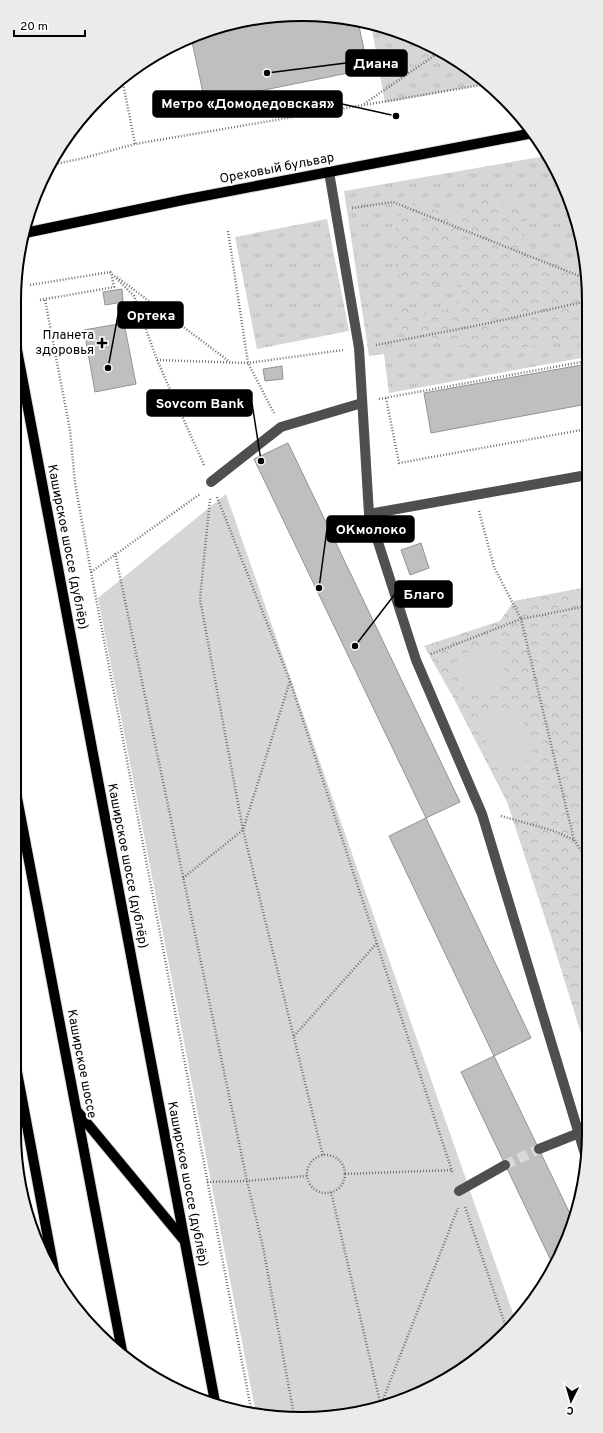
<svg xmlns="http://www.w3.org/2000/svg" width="603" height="1433" viewBox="0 0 603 1433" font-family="Overpass,sans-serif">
<defs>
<pattern id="grass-tufts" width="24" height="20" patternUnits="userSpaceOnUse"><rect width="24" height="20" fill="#d6d6d6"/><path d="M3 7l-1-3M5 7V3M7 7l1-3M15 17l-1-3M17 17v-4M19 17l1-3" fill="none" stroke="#b6b6b6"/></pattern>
<pattern id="forest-crowns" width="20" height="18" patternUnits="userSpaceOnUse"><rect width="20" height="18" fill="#d6d6d6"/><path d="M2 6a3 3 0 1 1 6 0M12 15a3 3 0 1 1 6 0" fill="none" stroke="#b6b6b6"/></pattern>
</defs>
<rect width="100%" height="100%" fill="#fff"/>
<g fill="url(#grass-tufts)">
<polygon points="371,24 394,29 476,73 487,84 385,103"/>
<polygon points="546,156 567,191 587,264 587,357 389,393 384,354 369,356 344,191"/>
<polygon points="327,219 349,331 257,349 235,237"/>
</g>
<g fill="url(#forest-crowns)">
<polygon points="480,196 508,204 522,203 528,214 522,239 548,260 587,273 587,339 481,353 392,326 398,305 424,315 455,307 462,286 451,278 427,289 406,289 393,259 397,220 409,204 454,214"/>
<polygon points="587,587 589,1059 547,924 507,802 453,697 424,646 500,621 514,601"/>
</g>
<g fill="#d6d6d6">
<polygon points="226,494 516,1322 445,1381 394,1404 339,1417 256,1414 98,598"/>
<polygon points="496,645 507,684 467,696 456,656"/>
<polygon points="519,706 534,759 495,768 478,716"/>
</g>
<g fill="#bfbfbf" stroke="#939393">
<polygon points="283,15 339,16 358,21 368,69 205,102 191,37 227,24"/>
<polygon points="122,289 123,302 105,305 103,292"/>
<polygon points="124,323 136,384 95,392 84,330"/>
<polygon points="587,364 587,404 431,433 424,393"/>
<polygon points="282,366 283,379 265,381 263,369"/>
<polygon points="288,443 460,802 426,818 254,459"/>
<polygon points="421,543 429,568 410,575 401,550"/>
<polygon points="426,818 531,1038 494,1056 389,836"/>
<polygon points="494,1056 574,1222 554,1267 461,1072"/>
</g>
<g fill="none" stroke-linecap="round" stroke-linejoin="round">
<polyline stroke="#d9d9d9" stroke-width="10" stroke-dasharray="10 5" stroke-linecap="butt" points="505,1165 539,1149"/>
<defs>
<g id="major">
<polyline points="25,233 183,200 533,133"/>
<polyline points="14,334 215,1402"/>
<polyline points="14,782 122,1351"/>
<polyline points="14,1056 56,1281"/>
<polyline points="77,1111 183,1239"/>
</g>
</defs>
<use href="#major" stroke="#dbdbdb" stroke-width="12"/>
<g stroke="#717171" stroke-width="2.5" stroke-dasharray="1 2" stroke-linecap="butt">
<polyline points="122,78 135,144"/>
<polyline points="364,104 438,53"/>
<polyline points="49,165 80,159 135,144 487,84"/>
<polyline points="352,208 393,202 587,279"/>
<polyline points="228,231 248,363 274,413"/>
<polyline points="110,272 134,296 157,360 204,465"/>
<polyline points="117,277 230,362"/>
<polyline points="30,285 110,272 112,273"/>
<polyline points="40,300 114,287 111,272"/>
<polyline points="45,300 70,430 75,483 91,572 252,1414"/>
<polyline points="376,345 485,324 587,301"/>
<polyline points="157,360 248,363 343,350"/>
<polyline points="386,398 399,463 587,429"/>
<polyline points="379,399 587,361"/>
<polyline points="217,497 290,681 453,1174"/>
<polyline points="210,499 200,599 243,830 323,1156"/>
<polyline points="479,511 494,567 521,619 587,606"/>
<polyline points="115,553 247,1181 263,1247 294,1415"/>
<polyline points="91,572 200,494"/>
<polyline points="431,654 521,619 574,840 588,861"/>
<polyline points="501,816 554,831 574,840"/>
<polyline points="183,878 243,830 290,681"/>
<polyline points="294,1036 377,943"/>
<circle cx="326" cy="1174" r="19"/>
<polyline points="345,1174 452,1170"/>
<polyline points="207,1182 247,1181 307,1176"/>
<polyline points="331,1192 381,1406"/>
<polyline points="465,1207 507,1330"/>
<polyline points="380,1407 458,1208"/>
</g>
<g stroke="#4f4f4f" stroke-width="10">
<polyline points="329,172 359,348 369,514 587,475"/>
<polyline points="211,482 281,427 362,403"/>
<polyline points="369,514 416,660 482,814 585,1154"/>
<polyline points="539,1149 589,1129"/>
<polyline points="459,1191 505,1165"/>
</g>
<use href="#major" stroke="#000" stroke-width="10"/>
</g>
<path fill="#000" stroke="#fff" stroke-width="1.5" d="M100 337h4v4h4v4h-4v4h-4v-4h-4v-4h4z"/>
<g text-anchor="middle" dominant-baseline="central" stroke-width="4" stroke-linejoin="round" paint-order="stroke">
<g font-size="13" fill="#000" stroke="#fff">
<text transform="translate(277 169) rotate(-11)">Ореховый бульвар</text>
<text transform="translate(67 547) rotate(79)">Каширское шоссе (дублёр)</text>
<text transform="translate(127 866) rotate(79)">Каширское шоссе (дублёр)</text>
<text transform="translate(81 1064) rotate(79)">Каширское шоссе</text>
<text transform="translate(187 1184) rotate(79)">Каширское шоссе (дублёр)</text>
</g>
<g font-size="13" fill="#000" stroke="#fff" text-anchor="end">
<text x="94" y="336">Планета<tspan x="94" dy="15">здоровья</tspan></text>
</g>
</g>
<path d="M0 0H603V1433H0ZM301 21H302A280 280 0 0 1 582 301V1132A280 280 0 0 1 302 1412H301A280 280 0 0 1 21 1132V301A280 280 0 0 1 301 21Z" fill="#ebebeb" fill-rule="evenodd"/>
<path fill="none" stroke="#000" stroke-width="2" d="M301 21H302A280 280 0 0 1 582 301V1132A280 280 0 0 1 302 1412H301A280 280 0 0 1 21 1132V301A280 280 0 0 1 301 21Z"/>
<path fill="none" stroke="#000" stroke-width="1.5" d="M267 73L346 63M396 116L342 104M108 368L118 315M261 461L252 403M319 588L327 529M355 646L395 594"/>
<g fill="#000" stroke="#fff" stroke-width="1.5">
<circle cx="267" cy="73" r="4"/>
<circle cx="396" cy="116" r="4"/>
<circle cx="108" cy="368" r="4"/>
<circle cx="261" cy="461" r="4"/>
<circle cx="319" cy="588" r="4"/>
<circle cx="355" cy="646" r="4"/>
</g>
<g fill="#000" stroke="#000" stroke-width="1.5">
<rect x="346" y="50" width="61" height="26" rx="4"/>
<rect x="153" y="91" width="189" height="26" rx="4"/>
<rect x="118" y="302" width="65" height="26" rx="4"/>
<rect x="147" y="390" width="105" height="26" rx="4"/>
<rect x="327" y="516" width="87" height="26" rx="4"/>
<rect x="395" y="581" width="57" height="26" rx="4"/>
</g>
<g font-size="14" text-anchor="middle" font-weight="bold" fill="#fff">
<text x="376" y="68">Диана</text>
<text x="248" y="108">Метро «Домодедовская»</text>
<text x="151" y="320">Ортека</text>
<text x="200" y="408">Sovcom Bank</text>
<text x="371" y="534">ОКмолоко</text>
<text x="424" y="599">Благо</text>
</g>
<g transform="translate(571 1401) rotate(185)" stroke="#ffffff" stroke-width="3" paint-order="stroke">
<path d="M0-3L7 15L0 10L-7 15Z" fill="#000000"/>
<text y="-6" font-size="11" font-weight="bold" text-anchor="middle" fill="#000000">С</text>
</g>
<path d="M14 30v6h71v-6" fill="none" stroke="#000000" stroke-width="2"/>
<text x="20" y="30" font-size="12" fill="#000000" stroke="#ffffff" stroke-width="3" paint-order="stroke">20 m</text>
</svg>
